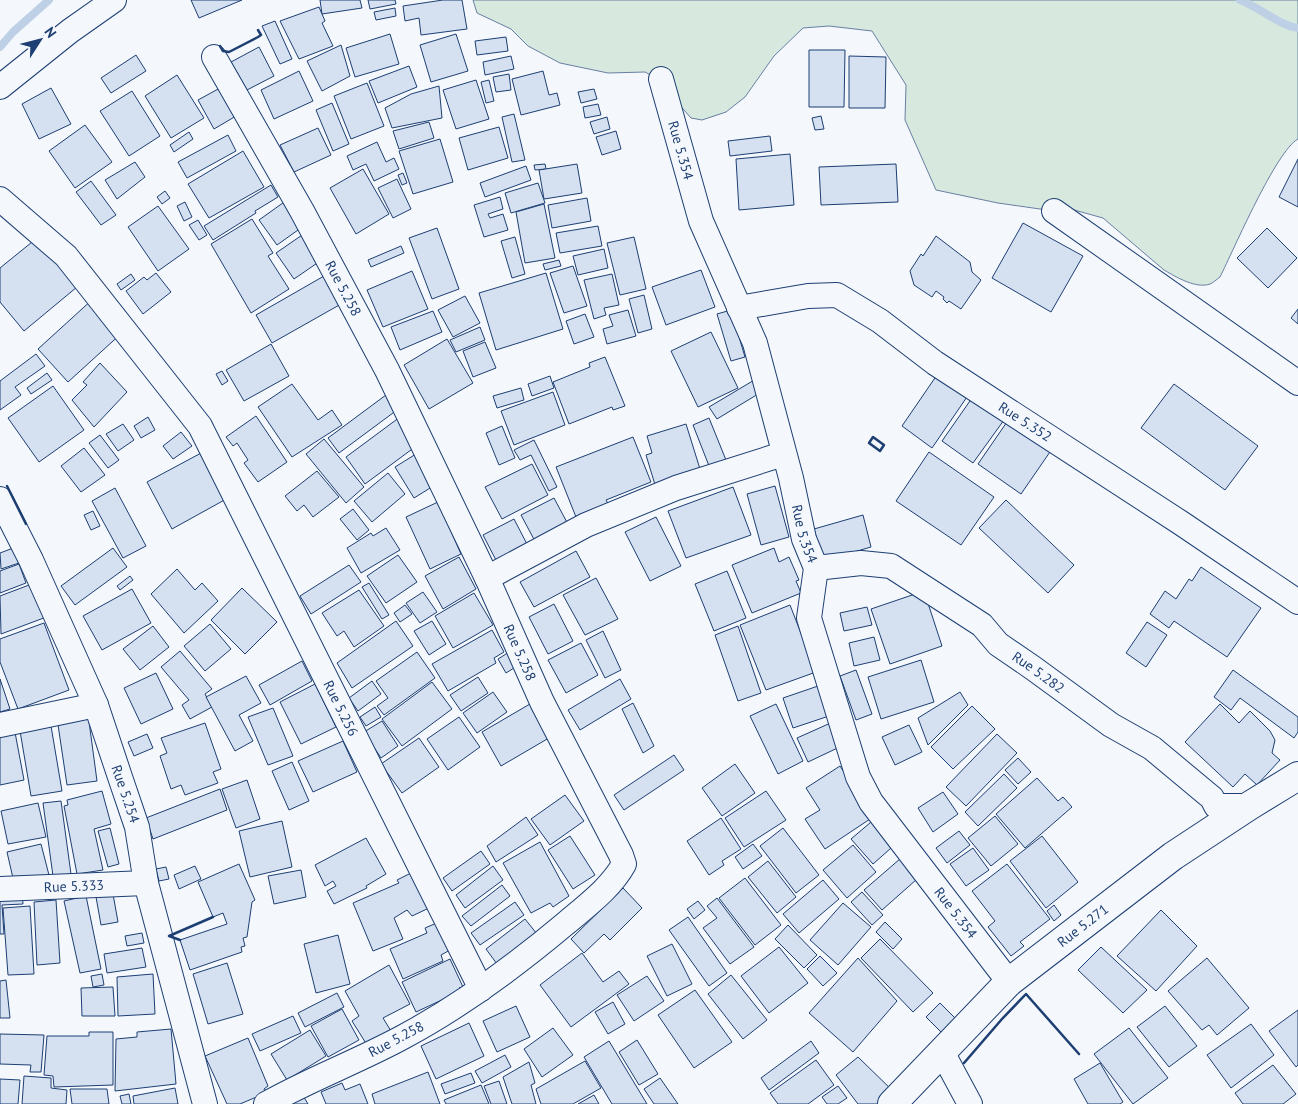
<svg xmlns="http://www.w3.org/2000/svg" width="1298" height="1104" viewBox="0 0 1298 1104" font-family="'PT Sans',sans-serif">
<rect width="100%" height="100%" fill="#f4f7fb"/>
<path fill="#d7e8df" stroke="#687fa3" d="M473 0H1298V139C1276 151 1234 249 1220 277 1217 279 1213 283 1210 284 1196 289 1176 277 1164 270L1103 218 1067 208 1054 211 998 203 936 190 905 120 906 85 872 31 829 26 803 28 774 56 745 97 726 112 702 120 691 118 656 78 645 72 608 73 560 63 528 46 511 29 477 13Z"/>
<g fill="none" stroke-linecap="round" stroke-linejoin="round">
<g stroke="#bed0e5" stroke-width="8">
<path d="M1240 0C1259 7 1280 26 1298 28"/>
<polyline points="0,47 13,32 49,0"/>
</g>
</g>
<g fill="#d5e0f0" stroke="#1d3f73">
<polygon points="191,0 242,0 199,18"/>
<polygon points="320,0 360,0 362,8 322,14"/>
<polygon points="368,0 395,0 396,4 370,9"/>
<polygon points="443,0 462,0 467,29 421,35 419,18 405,21 403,6"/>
<polygon points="319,7 325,21 322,23 333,46 299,59 280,21"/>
<polygon points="395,8 396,16 376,20 374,12"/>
<polygon points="275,21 292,59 280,64 262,26"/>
<polygon points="390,34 399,64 355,77 346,48"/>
<polygon points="456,34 468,71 431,82 420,45"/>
<polygon points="506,37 508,51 477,55 475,41"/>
<polygon points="341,45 350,76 322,91 307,61"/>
<polygon points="259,47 274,76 247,90 231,62"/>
<polygon points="809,50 845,50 844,107 809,107"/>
<polygon points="136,55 146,71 111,93 101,78"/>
<polygon points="511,56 514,69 485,75 483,62"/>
<polygon points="849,56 886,57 885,108 849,108"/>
<polygon points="409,66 417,87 378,103 369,81"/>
<polygon points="299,71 313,101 274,119 261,90"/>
<polygon points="543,71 549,95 557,93 560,105 521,115 512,79"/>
<polygon points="509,74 511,90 496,92 493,77"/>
<polygon points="177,75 204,118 171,138 145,96"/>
<polygon points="476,80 489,119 456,129 443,90"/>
<polygon points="489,80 494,101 486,103 481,82"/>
<polygon points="367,83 384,126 351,139 334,96"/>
<polygon points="439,86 442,118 392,128 385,108 411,94"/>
<polygon points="51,88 71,124 39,139 22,104"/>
<polygon points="220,88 236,116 214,129 198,100"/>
<polygon points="594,89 597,99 581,103 578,92"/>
<polygon points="132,91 160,136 129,156 100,111"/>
<polygon points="332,103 349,144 333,151 316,110"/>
<polygon points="598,104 601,115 585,118 583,107"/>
<polygon points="514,114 525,160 512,162 502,117"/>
<polygon points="821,116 824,129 815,130 812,118"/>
<polygon points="607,117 610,129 594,134 590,122"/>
<polygon points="429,122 434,138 399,149 393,131"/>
<polygon points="85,125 112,162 75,188 49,151"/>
<polygon points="499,127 508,158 468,170 459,138"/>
<polygon points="318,128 331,155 294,172 280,145"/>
<polygon points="616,131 621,149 602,155 596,137"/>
<polygon points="189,132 193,139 174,152 170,145"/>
<polygon points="228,135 236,151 187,178 178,162"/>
<polygon points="770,136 772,151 730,156 728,141"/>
<polygon points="440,139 453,182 413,194 399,151"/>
<polygon points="377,142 386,162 394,158 399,169 374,181 366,164 353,170 347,156"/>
<polygon points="243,151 264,187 209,218 188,184"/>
<polygon points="790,154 794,205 739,210 736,159"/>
<polygon points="1298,159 1298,207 1279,197"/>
<polygon points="135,162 145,177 117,199 105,180"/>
<polygon points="545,164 546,169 535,170 534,165"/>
<polygon points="577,164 582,193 544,199 539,170"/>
<polygon points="896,164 898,202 821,205 819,167"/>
<polygon points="526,166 531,180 485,197 480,183"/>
<polygon points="363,169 389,214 356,234 330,188"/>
<polygon points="403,173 407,183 402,185 398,175"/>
<polygon points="397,179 411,209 393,218 378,188"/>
<polygon points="91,181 116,215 101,225 76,192"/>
<polygon points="538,183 545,203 511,213 505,193"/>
<polygon points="271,185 278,197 255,211 256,213 213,240 204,226"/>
<polygon points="165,191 170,198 162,204 157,197"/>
<polygon points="500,197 503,209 488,214 490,218 503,214 508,230 484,237 474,205"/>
<polygon points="587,198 591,221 552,228 548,205"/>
<polygon points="287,200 305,225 277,245 259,220"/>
<polygon points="185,202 192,217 184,221 177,206"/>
<polygon points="544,204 555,258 525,263 516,212"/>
<polygon points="158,206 189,249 158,271 128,227"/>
<polygon points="252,219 273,253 268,256 289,289 251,313 211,244"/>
<polygon points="198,220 207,235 199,240 189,225"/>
<polygon points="1023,223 1083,256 1051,312 992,278"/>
<polygon points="598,226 602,246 560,253 556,233"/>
<polygon points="437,228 459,289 432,299 409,238"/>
<polygon points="1267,228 1297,258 1268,288 1237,258"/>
<polygon points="308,231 326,257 294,279 276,253"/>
<polygon points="936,236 970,262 972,272 981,280 961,309 949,301 947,303 943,299 944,297 936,291 932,297 914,285 910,271 921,254 923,256"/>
<polygon points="515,237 525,274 512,278 501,241"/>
<polygon points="634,237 646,289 620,295 607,243"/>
<polygon points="37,238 77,287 24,331 0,302 0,268"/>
<polygon points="401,246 404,253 371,267 368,260"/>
<polygon points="604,249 608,268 578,275 573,256"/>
<polygon points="559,260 561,266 545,270 543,264"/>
<polygon points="573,266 587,306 564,313 550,273"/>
<polygon points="701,270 715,307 666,325 652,287"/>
<polygon points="412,271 428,309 383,327 367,290"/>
<polygon points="156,273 171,292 143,314 126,291 144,277 147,280"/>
<polygon points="546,273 563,329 496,350 479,293"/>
<polygon points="131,274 135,280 121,290 117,284"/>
<polygon points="612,274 619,305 604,308 606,315 594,319 584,280"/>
<polygon points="324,276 341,304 272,343 256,315"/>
<polygon points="644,295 652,329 638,333 629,299"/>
<polygon points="465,296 480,323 453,337 438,310"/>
<polygon points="94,298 124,331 68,382 38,349"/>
<polygon points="1298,309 1298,324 1291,318"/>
<polygon points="628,310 636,336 607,344 603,329 613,326 609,315"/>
<polygon points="731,310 745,357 731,361 717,314"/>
<polygon points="433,311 442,332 400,350 391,327"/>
<polygon points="585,314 594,337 574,344 566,321"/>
<polygon points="480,327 485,340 456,352 450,340"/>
<polygon points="711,332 738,388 698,407 671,351"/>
<polygon points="447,339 473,383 429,409 404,365"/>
<polygon points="485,342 496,368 473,377 463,351"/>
<polygon points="271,344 289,376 244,401 226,370"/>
<polygon points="36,354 45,366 15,387 21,395 0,410 0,381"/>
<polygon points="605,357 625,406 613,410 612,407 569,424 553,382 590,367 589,363"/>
<polygon points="100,363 127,392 94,427 72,400 87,385 83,382"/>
<polygon points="222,371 228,381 222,385 216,374"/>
<polygon points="939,372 969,394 932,448 902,426"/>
<polygon points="47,373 52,380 31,394 27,388"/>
<polygon points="550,376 554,388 532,396 528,384"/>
<polygon points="756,379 763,391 717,419 709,407"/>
<polygon points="292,384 318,420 332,410 342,425 292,457 258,407"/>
<polygon points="1174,384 1258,446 1225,490 1141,428"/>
<polygon points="53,386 84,430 39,462 8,418"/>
<polygon points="521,388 524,400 497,408 493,396"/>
<polygon points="390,392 401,407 339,453 328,438"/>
<polygon points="553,392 565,425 514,445 501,411"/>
<polygon points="972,398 1004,420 973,463 942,441"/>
<polygon points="256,416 287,462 258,482 244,463 248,460 237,443 233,446 226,437"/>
<polygon points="148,417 155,430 141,438 134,426"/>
<polygon points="400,417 419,444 365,484 346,457"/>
<polygon points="709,418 728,465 711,471 693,425"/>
<polygon points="1009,419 1052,449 1021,494 978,464"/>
<polygon points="123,424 134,440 118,451 106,434"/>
<polygon points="686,424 700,469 656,488 646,455 652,453 647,436"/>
<polygon points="502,426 515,458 499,465 486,433"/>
<polygon points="181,432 192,446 173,459 163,446"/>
<polygon points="100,435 119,460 108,468 89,443"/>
<polygon points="633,437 651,482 606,500 609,505 576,517 556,467"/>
<polygon points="324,439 364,487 346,503 306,454"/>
<polygon points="534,440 557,487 549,491 531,455 520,460 514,450"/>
<polygon points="84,448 105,475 81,492 61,466"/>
<polygon points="203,452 228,498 172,529 147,482"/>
<polygon points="929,452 994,497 961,545 896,501"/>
<polygon points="416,454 435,485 414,498 395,467"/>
<polygon points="532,464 548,495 502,519 485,487"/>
<polygon points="317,471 339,497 313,517 304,505 297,511 285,496"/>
<polygon points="388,473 405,494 372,522 354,501"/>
<polygon points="775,486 789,537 761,545 747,494"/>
<polygon points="733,487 751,535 686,558 668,511"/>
<polygon points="115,488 146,546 123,558 92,501"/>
<polygon points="554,498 570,528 537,545 521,515"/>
<polygon points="1006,500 1074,565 1048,593 979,528"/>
<polygon points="438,502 461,554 430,569 406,517"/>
<polygon points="353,509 369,530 357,540 340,519"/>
<polygon points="93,511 100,526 91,530 84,515"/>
<polygon points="863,515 871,547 823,561 814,529"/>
<polygon points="656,517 681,566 650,581 625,532"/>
<polygon points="514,519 529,548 498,564 483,535"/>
<polygon points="386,528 400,550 361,573 347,548 371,533 373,536"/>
<polygon points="16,547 22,562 1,569 0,553"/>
<polygon points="113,548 127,567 75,605 61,586"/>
<polygon points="774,548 779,562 789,557 799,580 796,581 801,593 752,613 732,565"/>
<polygon points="576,551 590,577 534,607 520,582"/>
<polygon points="398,555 417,582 386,603 367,576"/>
<polygon points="459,557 476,589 443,609 425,576"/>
<polygon points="19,564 26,583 0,593 0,571"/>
<polygon points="349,565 361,582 311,614 300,596"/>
<polygon points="1201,567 1261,608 1227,657 1174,621 1169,628 1150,614 1165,591 1176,599 1189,579 1192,581"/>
<polygon points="177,569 195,590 202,583 218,601 184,633 151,594"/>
<polygon points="727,571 746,618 714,631 695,584"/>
<polygon points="130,576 133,580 120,590 117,586"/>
<polygon points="596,578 618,619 585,635 563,595"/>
<polygon points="37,582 49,616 1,634 0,596"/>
<polygon points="369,583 389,615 382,619 362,587"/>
<polygon points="242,588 277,622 245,654 211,620"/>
<polygon points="132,589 151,623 102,650 83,616"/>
<polygon points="359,590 384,626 354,647 344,631 337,636 322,613"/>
<polygon points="924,591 942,646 890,664 871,609"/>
<polygon points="423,592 437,612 420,623 406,603"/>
<polygon points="474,593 493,625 453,648 435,616"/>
<polygon points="554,604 573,641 548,654 529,617"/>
<polygon points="405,605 412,614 400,622 394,613"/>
<polygon points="790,605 816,672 766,690 740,625"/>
<polygon points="867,607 872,625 844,631 840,613"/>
<polygon points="396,621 413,646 352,688 337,663"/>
<polygon points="432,621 446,644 429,655 414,631"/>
<polygon points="1147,622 1167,635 1146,667 1126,653"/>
<polygon points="44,623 69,690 18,709 0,662 0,639"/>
<polygon points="210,624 231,649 205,671 184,646"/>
<polygon points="153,626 169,647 140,670 123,649"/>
<polygon points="738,626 761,693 738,701 715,635"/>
<polygon points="492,630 504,652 494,658 496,663 448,691 432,664"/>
<polygon points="603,631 621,670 605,678 586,640"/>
<polygon points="874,637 880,660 854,666 849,643"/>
<polygon points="581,643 598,675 566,693 548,660"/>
<polygon points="514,649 522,663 506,673 498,659"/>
<polygon points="180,651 212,689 205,694 212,707 190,719 182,705 189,700 161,667"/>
<polygon points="417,652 435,678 384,715 377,706 388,698 376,681"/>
<polygon points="921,660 934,702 881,719 868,677"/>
<polygon points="302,661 312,681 270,705 259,685"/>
<polygon points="856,670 872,714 856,720 840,676"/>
<polygon points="1233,670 1298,717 1298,732 1294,738 1240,698 1231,710 1214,697"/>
<polygon points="156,673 173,709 141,724 124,688"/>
<polygon points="246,676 261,703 239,715 253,741 235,751 206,697"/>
<polygon points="478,677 488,693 461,711 450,695"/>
<polygon points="0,679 10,709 0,712"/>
<polygon points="620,679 631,699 580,730 568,710"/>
<polygon points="372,681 381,694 358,711 349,698"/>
<polygon points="432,682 452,709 402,746 382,719"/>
<polygon points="315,684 336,727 301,744 280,702"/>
<polygon points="821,685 832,715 793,728 783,698"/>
<polygon points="493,692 507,712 477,733 463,713"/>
<polygon points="960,692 968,705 928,745 918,718"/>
<polygon points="535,701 554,735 501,766 482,732"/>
<polygon points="633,703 654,746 643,753 622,709"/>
<polygon points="776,704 803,761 778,774 750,716"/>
<polygon points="1220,704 1239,723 1250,711 1270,731 1275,740 1272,753 1280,760 1257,785 1245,774 1233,787 1185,742"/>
<polygon points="972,706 995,729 953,769 931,747"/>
<polygon points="375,707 381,717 366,726 360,717"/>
<polygon points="273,708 293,756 268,765 248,717"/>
<polygon points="88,714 97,781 67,785 57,718"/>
<polygon points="459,717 480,747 448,770 427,739"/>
<polygon points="50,720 62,791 31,796 19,725"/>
<polygon points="382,721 398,746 381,758 364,732"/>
<polygon points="835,721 846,744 808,762 797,738"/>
<polygon points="205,723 221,769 213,772 218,783 185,795 181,785 171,789 160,756 167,753 161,738"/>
<polygon points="909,725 922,752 895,765 882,737"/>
<polygon points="14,727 24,780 0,785 0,730"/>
<polygon points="147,734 153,748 134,756 128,742"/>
<polygon points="997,734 1017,753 966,806 946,787"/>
<polygon points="419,738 439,767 402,793 381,764"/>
<polygon points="343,741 357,772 313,792 298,761"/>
<polygon points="674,755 684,770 624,810 614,795"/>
<polygon points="1018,758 1031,772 1018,784 1005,770"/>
<polygon points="292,762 309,801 289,810 272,771"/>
<polygon points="735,764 755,793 722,816 702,788"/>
<polygon points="840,766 873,817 825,849 805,819 820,810 806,788"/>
<polygon points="1004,774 1017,788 978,826 965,812"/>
<polygon points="1037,778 1058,801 1063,797 1072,807 1025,848 996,814"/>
<polygon points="247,780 260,819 236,828 222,789"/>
<polygon points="220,789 227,810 153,839 146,818"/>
<polygon points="102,791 111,824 94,829 103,870 77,874 64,806 68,805 67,800"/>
<polygon points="766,791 786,820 744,847 725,818"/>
<polygon points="943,792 958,814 933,832 918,808"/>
<polygon points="565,795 584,821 550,845 531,819"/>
<polygon points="61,801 71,874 53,876 43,803"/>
<polygon points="38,803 46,837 8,844 1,811"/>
<polygon points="995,816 1018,844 991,866 968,838"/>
<polygon points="526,817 538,835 496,862 487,846"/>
<polygon points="877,817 899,841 873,864 851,839"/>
<polygon points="721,818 741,849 722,861 724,865 709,875 687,841"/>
<polygon points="282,821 292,867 250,877 239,831"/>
<polygon points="110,828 119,864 108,867 98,831"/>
<polygon points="783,828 819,875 796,893 760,846"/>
<polygon points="959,831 970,845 947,863 936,848"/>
<polygon points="570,836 595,875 573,889 548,850"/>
<polygon points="1042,836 1078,882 1046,908 1010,861"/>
<polygon points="366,838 386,874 366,886 367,888 334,904 327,891 336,886 333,881 325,886 315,865"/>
<polygon points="540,842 569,896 553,907 550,903 531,913 503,863"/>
<polygon points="41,844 50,879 15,887 7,852"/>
<polygon points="753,844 762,856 743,869 735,857"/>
<polygon points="853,845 876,872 847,898 823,870"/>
<polygon points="973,848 989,870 966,886 950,864"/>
<polygon points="481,851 490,864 452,891 443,878"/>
<polygon points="908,852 925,872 882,910 864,890"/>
<polygon points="768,861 796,897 777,913 748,877"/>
<polygon points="239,864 255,900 252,902 247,937 243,938 245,946 241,947 242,952 190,970 180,940 227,924 223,913 213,917 198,882"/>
<polygon points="1007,864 1050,919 1020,942 1024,946 1011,956 988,927 995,921 972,891"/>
<polygon points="195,866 201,879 179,889 174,875"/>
<polygon points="493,866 503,880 465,908 456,895"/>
<polygon points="166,867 169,879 159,881 156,869"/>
<polygon points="301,870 306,897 274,904 268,876"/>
<polygon points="411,873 429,908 412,916 407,910 394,918 403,939 373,951 353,903 399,883 397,880"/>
<polygon points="745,878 781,925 755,945 719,898"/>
<polygon points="823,880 839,899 799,933 783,914"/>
<polygon points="502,885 510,896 471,926 462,916"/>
<polygon points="623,888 642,908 610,940 604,934 584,953 571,939"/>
<polygon points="862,892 883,915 872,925 851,902"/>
<polygon points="22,893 23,904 2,905 4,934 0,934 0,894"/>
<polygon points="113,894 118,922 101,925 96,897"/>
<polygon points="86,896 101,969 80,973 64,901"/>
<polygon points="717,898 754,947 730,964 703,928 717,918 707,906"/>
<polygon points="56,900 60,963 37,965 34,902"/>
<polygon points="698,901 705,910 694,919 687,909"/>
<polygon points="515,902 524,915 480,945 471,933"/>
<polygon points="843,903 871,927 838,965 810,940"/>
<polygon points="1054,905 1061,915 1054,921 1047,911"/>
<polygon points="30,906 34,974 8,975 3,908"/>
<polygon points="1161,910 1197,946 1156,991 1117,956"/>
<polygon points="688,917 727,973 709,986 669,930"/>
<polygon points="525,919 537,934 497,964 486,949"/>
<polygon points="439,922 450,950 441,955 443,961 403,979 390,949 427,933 425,928"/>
<polygon points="885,922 902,939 893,949 876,932"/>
<polygon points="788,925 817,955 804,968 775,939"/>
<polygon points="142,933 144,943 127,946 125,936"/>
<polygon points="338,935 350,984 316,993 304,944"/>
<polygon points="880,939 933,993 913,1012 861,958"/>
<polygon points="672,944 692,984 667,996 647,956"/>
<polygon points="779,947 808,983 769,1013 741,976"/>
<polygon points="1101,947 1147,990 1123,1013 1078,970"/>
<polygon points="142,948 146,967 107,973 104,954"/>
<polygon points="582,953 603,982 619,971 629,984 571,1027 540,985"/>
<polygon points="820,956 837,973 823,986 807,969"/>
<polygon points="858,958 897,1001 853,1052 809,1013"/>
<polygon points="1207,958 1249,1008 1217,1035 1209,1025 1202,1030 1168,991"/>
<polygon points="450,959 463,987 459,988 461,991 416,1012 402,982"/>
<polygon points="227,963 243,1014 208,1024 193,974"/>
<polygon points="389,965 410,1004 383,1018 391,1031 367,1045 352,1021 359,1016 345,991"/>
<polygon points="102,974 104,985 93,987 91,976"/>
<polygon points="153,974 155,1014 118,1016 117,977"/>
<polygon points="731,975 767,1020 743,1039 708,994"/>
<polygon points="647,976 664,1001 634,1021 617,995"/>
<polygon points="6,980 10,1018 0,1018 0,981"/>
<polygon points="113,987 115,1016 82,1016 81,988"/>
<polygon points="695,990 732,1042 694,1068 658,1015"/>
<polygon points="337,993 344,1007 305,1027 298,1013"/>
<polygon points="613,1002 625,1024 608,1034 595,1012"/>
<polygon points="940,1003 957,1020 943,1034 926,1017"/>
<polygon points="516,1006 530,1037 497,1052 483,1021"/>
<polygon points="1165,1006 1197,1046 1169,1067 1137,1027"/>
<polygon points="342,1009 359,1040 328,1057 311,1026"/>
<polygon points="1298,1010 1298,1065 1296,1067 1269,1031"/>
<polygon points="293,1016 301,1033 260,1051 252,1034"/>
<polygon points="469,1023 484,1056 436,1079 421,1046"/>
<polygon points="1251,1024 1274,1055 1231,1088 1207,1055"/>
<polygon points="553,1028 573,1055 542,1077 524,1049"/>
<polygon points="1129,1028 1168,1078 1133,1104 1094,1054"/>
<polygon points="171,1029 176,1084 115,1091 116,1039 137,1037 137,1032"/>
<polygon points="310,1030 326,1056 287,1080 271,1054"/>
<polygon points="89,1032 113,1032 113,1085 54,1087 53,1076 44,1075 47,1036 89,1036"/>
<polygon points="0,1034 44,1035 41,1072 30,1072 31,1065 0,1064"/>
<polygon points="248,1038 268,1086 264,1089 266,1093 240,1104 227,1104 205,1056"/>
<polygon points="637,1040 658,1074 639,1085 619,1052"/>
<polygon points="609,1041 647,1104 612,1104 584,1057"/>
<polygon points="811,1041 819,1053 769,1090 761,1078"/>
<polygon points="505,1055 511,1067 482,1083 475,1071"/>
<polygon points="858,1057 896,1094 884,1104 858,1104 836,1075"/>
<polygon points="816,1060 834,1085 808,1104 778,1104 770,1093"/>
<polygon points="585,1061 601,1088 573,1104 541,1104 536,1089"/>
<polygon points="529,1062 535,1083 531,1085 536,1104 512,1104 503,1077"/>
<polygon points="1100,1063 1123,1102 1120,1104 1088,1104 1074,1079"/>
<polygon points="1273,1065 1296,1094 1283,1104 1243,1104 1235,1093"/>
<polygon points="428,1072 440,1104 375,1104 372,1094"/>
<polygon points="471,1073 475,1083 445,1094 441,1084"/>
<polygon points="24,1076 51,1078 51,1088 67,1090 66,1104 22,1104"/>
<polygon points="660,1078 678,1104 654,1104 644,1089"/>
<polygon points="0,1079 20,1080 18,1104 0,1104"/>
<polygon points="499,1081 507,1104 491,1104 484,1086"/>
<polygon points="342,1083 345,1090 360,1084 368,1104 326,1104 321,1092"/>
<polygon points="481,1085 489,1104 446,1104 444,1100"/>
<polygon points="838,1086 847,1098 838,1104 827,1104 822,1097"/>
<polygon points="175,1088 178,1104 134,1104 133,1096"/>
<polygon points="70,1089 107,1089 109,1104 72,1104"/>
<polygon points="129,1094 131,1104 122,1104 120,1096"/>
<polygon points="302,1094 308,1104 285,1104"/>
<polygon points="594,1095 599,1104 578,1104"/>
</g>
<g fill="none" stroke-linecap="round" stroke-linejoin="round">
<defs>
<g id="street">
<path id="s1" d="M214 57 302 211 387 370 487 578 542 702 621 855 624 864C611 888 586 906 565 924 515 966 461 1006 403 1037 359 1061 310 1079 266 1104"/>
<path id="s2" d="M661 79 701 221 755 343 791 478 804 539 816 568 809 618 858 777 871 802 1009 982"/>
<polyline points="0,87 70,31 114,0"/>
<path id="s3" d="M0 199 66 256 200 426 481 989"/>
<polyline points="1054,211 1298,383"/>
<path id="s4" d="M739 308 808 296 837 295 880 321 935 363 1181 523 1298 602"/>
<path id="s5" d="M0 499 31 560 96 705 120 777 137 827 146 883 205 1104"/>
<path id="s6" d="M816 568 861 563 891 566 982 625 998 644 1033 668 1111 725 1152 748 1212 798 1216 806H1249"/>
<polyline points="487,578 586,525 676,488 783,454"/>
<polyline points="0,725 96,705"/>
<path id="s7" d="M0 889 146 883"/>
<polyline points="942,1052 970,1104"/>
</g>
<g id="secondary">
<path id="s8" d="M892 1104 1009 982 1173 856 1249 806 1298 776"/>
</g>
</defs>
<use href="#street" stroke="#1d3f73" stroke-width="26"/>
<use href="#secondary" stroke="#1d3f73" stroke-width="30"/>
<use href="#street" stroke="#f4f7fb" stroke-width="24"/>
<use href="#secondary" stroke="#f4f7fb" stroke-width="28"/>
<g stroke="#1d3f73" stroke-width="2.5">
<polyline points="220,46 223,51 229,52 258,37 261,35 258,30"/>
<polygon points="873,437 884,445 880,451 869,443"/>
<polyline points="7,486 26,524"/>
<polyline points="180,940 169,936 213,917"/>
<polyline points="964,1063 1002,1019 1026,994 1079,1054"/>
</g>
</g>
<g text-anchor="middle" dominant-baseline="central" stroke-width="4" stroke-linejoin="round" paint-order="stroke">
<g font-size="14" fill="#1d3f73" stroke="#f4f7fb">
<text stroke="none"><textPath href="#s2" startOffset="74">Rue 5.354</textPath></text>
<text stroke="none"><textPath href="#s1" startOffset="265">Rue 5.258</textPath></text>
<text stroke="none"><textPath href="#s4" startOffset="326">Rue 5.352</textPath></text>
<text stroke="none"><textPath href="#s2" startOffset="478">Rue 5.354</textPath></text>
<text stroke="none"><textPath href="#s1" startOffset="670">Rue 5.258</textPath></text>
<text stroke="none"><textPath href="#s6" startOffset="258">Rue 5.282</textPath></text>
<text stroke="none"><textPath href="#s3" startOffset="619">Rue 5.256</textPath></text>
<text stroke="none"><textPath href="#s5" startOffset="321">Rue 5.254</textPath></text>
<text stroke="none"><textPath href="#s7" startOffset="74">Rue 5.333</textPath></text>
<text stroke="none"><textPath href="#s2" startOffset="899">Rue 5.354</textPath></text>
<text stroke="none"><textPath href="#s8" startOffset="262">Rue 5.271</textPath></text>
<text transform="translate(396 1039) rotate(-28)">Rue 5.258</text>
</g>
</g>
<g transform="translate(40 40) rotate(54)" stroke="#f4f7fb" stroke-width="4" paint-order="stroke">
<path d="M0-4L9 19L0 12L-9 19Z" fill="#1d3f73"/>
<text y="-8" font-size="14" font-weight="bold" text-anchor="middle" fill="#1d3f73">N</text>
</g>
</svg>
